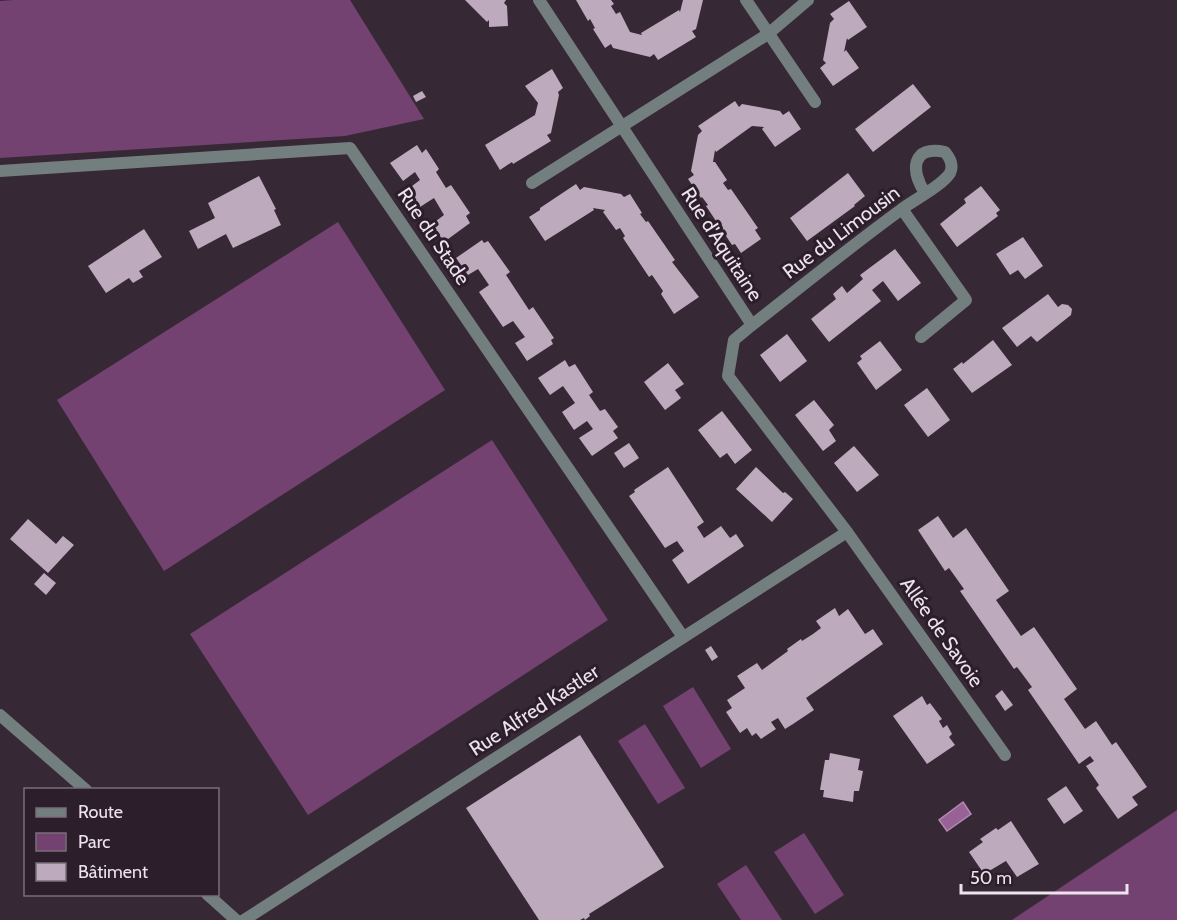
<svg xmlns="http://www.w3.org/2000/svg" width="1177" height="920" viewBox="0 0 1177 920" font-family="Cabin,sans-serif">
<rect width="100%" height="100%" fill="#372836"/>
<g fill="#734271">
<polygon points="13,0 350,0 424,119 345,136 0,158 0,1"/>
<polygon points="338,222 445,390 164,571 57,400"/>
<polygon points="492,440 608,620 308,815 190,634"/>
<polygon points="693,687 731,749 701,768 663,706"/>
<polygon points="645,724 685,788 658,804 618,741"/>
<polygon points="1177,810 1177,920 1012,920"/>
<polygon points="804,833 844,895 815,914 774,852"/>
<polygon points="746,865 782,920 741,920 717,884"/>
</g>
<polygon fill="#986296" stroke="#b289b0" stroke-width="1.5" points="963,802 971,814 947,831 939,820"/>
<g fill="#bdaabc">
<polygon points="465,0 506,0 504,3 507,6 508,26 489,27 489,20 487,22"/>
<polygon points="576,0 611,0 614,4 611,6 616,14 620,12 630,32 642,35 641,33 679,10 680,12 683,0 703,0 696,29 692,31 696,37 658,60 654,54 650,57 613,48 611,44 605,48 593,29 595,28 590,19 588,21"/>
<polygon points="849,1 867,27 848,40 847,38 844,52 846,50 859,68 833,86 820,68 826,63 823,60 830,23 834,19 830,14"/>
<polygon points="552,69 563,88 558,92 559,95 551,133 547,135 551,141 513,164 512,162 500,170 485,145 535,115 538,103 525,86"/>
<polygon points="913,84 931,107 873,152 855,129"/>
<polygon points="422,91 426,97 416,102 413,96"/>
<polygon points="735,101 739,107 742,104 780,111 783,115 789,111 801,129 775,147 762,129 764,127 752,126 716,152 715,150 713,162 715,162 727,180 723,183 728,190 731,189 758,228 755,230 761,239 741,253 735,244 732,245 706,206 708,205 702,197 701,198 688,179 694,175 691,171 698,135 702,131 698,126"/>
<polygon points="417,145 422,153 426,149 439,169 436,172 446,188 451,185 470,213 466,216 470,223 444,242 432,224 444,215 434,198 420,207 408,189 420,180 415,172 403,181 390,163"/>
<polygon points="848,173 865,196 854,205 855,206 807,241 790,218"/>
<polygon points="259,176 276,209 274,210 281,225 233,248 226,234 198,249 189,231 215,218 208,203"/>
<polygon points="576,184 580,190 584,187 621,194 624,197 630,194 642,213 640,214 646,222 648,221 675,260 672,262 699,297 674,314 661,294 663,291 652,275 649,277 623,238 625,236 620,228 616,230 603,212 605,210 593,208 594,210 545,241 529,217 540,210 540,208"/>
<polygon points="981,186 1000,210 996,213 998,216 957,247 940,224 966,203 964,199"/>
<polygon points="144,229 162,257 139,271 143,277 133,283 129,278 106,293 88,266"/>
<polygon points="1023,237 1043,266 1025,279 1018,270 1010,275 996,254"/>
<polygon points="482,240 484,243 488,241 510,272 506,275 529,310 533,307 554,338 551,340 553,344 527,361 515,343 525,337 513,321 503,327 479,292 489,285 478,269 468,275 456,258"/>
<polygon points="895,249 921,283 898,301 883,281 872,290 881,301 829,342 811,319 836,299 833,294 842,286 847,293 863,279 860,275"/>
<polygon points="1048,294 1058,307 1062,304 1068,305 1072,309 1071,315 1037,342 1031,336 1017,347 1002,328"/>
<polygon points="787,334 807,361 780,382 760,355"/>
<polygon points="993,340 1012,365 972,393 953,369 962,362 963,364"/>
<polygon points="880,341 902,370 876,390 857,363 862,359 860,356"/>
<polygon points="565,360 569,367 575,364 593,392 589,395 600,411 605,409 618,427 613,431 618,438 592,456 579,438 593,429 587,421 574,430 562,412 575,403 563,386 550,395 538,378"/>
<polygon points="668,363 684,384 675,390 681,398 665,410 644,382"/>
<polygon points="927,388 950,420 928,437 904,405"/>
<polygon points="814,400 834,425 829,430 836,441 823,451 795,415"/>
<polygon points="722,411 752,450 735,464 727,453 720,458 698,430"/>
<polygon points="629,443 639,458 624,468 614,453"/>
<polygon points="854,446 879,475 857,492 834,463"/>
<polygon points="668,467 704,522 697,527 704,538 721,526 730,538 736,534 744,546 688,584 672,560 684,551 677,541 665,548 629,496 635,492 634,490"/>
<polygon points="756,467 783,493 785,492 793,499 772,522 736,489"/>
<polygon points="938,516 953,538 966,528 1009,591 996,600 1021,636 1034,627 1077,689 1064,699 1085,729 1096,721 1112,745 1116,742 1147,787 1132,797 1138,805 1118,819 1096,788 1099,785 1086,766 1094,761 1090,756 1079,764 1028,690 1032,687 1017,667 1014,669 960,591 964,589 949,568 945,571 918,530"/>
<polygon points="28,519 56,544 63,536 74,545 48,573 10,539"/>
<polygon points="44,573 56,583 46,595 34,584"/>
<polygon points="835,608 839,616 848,609 865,634 873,629 883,644 806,698 814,710 793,724 785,729 778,718 771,722 776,729 761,739 756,733 752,736 747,728 740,733 726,712 732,708 727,700 745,688 737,676 757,663 762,670 788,651 787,649 801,639 802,641 813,634 821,628 816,621"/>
<polygon points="711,646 718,657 712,661 705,650"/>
<polygon points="1002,690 1013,705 1005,711 995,696"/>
<polygon points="922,696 927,705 930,703 942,719 939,721 943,728 947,725 952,734 949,737 955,745 927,764 893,716"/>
<polygon points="580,735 664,867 589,914 590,916 585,920 584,918 580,920 539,920 466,808"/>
<polygon points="830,753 860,759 858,770 863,771 859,791 854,791 853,802 823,797 824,790 820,790 825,760 829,760"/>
<polygon points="1066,786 1083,811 1064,824 1047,799"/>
<polygon points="1011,821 1039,864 1017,877 1006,861 984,874 969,852 983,842 980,839 996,828 998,830"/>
</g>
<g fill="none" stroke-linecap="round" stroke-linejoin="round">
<g stroke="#737f7f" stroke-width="12">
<polyline points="539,0 752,325 734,340 728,376 847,532 1005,755"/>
<polyline points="746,0 815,102"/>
<polyline points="0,171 350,148 683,637"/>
<polyline points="532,183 768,34 808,0"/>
<polyline points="902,209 966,300 921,337"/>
<path d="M752 325C802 286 851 246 902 209 914 200 943 185 950 173 954 165 950 158 945 152 912 145 910 170 925 193"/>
<polyline points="0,715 86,790"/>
<polyline points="207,894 236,920"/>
<polyline points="244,920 847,532"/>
</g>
</g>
<g text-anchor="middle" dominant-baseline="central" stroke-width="6" stroke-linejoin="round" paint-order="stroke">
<g font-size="20" fill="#ede3ec" stroke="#2d1e2c">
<text transform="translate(841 232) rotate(-37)">Rue du Limousin</text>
<text transform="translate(434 236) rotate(56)">Rue du Stade</text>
<text transform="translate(722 244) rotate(57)">Rue d'Aquitaine</text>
<text transform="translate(942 632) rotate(55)">Allée de Savoie</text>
<text transform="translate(534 710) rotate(-33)">Rue Alfred Kastler</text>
</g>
</g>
<rect x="24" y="788" width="195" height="108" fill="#2d1e2c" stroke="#7a6d79" stroke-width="1.5"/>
<rect x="36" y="808" width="30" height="9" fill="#737f7f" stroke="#7a6d79" stroke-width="1.5"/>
<text x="78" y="818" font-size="18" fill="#ede3ec">Route</text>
<rect x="36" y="833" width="30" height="18" fill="#734271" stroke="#7a6d79" stroke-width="1.5"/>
<text x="78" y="848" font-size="18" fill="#ede3ec">Parc</text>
<rect x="36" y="863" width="30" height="18" fill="#bdaabc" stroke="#7a6d79" stroke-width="1.5"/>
<text x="78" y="878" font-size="18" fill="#ede3ec">Bâtiment</text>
<path d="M961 884v9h166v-9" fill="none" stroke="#ede3ec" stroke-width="3"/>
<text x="970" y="884" font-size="18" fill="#ede3ec" stroke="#2d1e2c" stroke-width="4.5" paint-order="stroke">50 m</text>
</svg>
